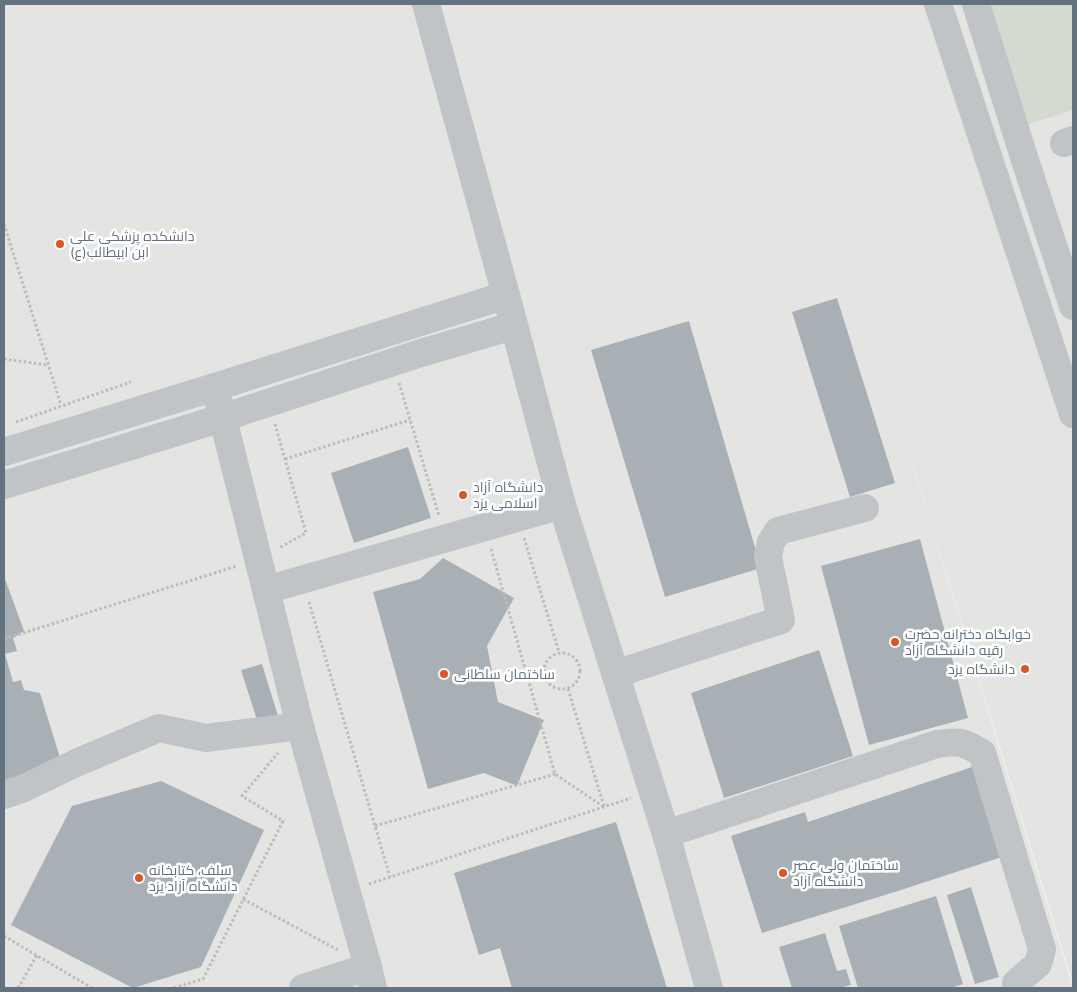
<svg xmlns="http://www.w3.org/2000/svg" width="1077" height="992" viewBox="0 0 1077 992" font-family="Mulish,Cairo,sans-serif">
<rect width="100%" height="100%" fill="#f3f4ef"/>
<polygon fill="#e4e5e3" points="4,4 1073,4 1073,984 864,307 1073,988 4,988"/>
<polygon fill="#d4dad0" points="988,4 1073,4 1073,110 1026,125"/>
<g fill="#a9b0b5">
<polygon points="837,298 895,483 850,497 792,312"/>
<polygon points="689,321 761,568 665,597 591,350"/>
<polygon points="408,447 431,518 354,543 331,473"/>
<polygon points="920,539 968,718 869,745 821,566"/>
<polygon points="443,558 514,598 487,646 498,702 544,720 517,786 484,773 428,789 373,592 420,579"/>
<polygon points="4,576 24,631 13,638 17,651 5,654 13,682 21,680 24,690 40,693 62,764 4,783"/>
<polygon points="819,650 853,756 724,798 691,693"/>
<polygon points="262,664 278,716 258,723 241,670"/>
<polygon points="981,764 1011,854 898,891 762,933 731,836 805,812 808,822"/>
<polygon points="161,781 264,830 201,967 133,988 11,925 72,806"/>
<polygon points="616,822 667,988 512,988 500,948 479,955 454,873"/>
<polygon points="971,887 999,977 975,984 947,895"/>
<polygon points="936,896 963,984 951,988 858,988 839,926"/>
<polygon points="825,933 837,971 846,969 851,985 839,988 792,988 779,947"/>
</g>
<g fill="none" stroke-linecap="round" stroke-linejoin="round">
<g stroke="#babcbe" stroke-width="3" stroke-dasharray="2.5 2.5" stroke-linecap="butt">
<polyline points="4,224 61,405"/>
<polyline points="4,359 48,365"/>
<polyline points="399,383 439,516"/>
<polyline points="16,422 131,382"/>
<polyline points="275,424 306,533 279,548"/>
<polyline points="285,459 410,420"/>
<polyline points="524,538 559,652"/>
<polyline points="491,549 555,774 604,807"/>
<polyline points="309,602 390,877"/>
<polyline points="4,639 237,566"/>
<circle cx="562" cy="671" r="18"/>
<polyline points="528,680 543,675"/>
<polyline points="568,689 604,806"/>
<polyline points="375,826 555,774"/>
<polyline points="369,884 631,798"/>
<polyline points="243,899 340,951"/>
<polyline points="4,936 92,988"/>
<polyline points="18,988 37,955"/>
<polyline points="174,988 203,979 283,821 242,796 278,753"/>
</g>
<g stroke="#c0c4c7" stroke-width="28">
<polyline points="426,4 506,295 562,505 666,834 709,988"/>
<polyline points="938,4 1073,414"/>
<polyline points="976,4 1024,157 1073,306"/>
<polyline points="1064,143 1073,140"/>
<polyline points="215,387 266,590 300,726 368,967 373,988"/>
<polyline points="4,452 215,387 506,295"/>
<polyline points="4,485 222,418 421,353 513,326"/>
<polyline points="266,590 562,505"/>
<polyline points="615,674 781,620 768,557 771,542 778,531 865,508"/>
<polyline points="4,795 22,789 76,763 159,728 206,738 300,726"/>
<path d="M666 834 937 744C960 741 962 741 982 753L1042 949 1038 964 1016 983"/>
<polyline points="303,988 368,967"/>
</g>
</g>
<g fill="#e25320" stroke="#fff" stroke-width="2">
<circle cx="60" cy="244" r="5"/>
<circle cx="463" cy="495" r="5"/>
<circle cx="895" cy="642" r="5"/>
<circle cx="1025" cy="669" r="5"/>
<circle cx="444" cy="674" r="5"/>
<circle cx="783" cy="873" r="5"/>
<circle cx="139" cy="878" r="5"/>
</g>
<g text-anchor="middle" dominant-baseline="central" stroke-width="5" stroke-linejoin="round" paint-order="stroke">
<g font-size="14" fill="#627280" stroke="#fff" text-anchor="start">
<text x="70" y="236">دانشکده پزشکی علی<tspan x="70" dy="16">ابن ابیطالب(ع)</tspan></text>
<text x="473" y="487">دانشگاه آزاد<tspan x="473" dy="16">اسلامی یزد</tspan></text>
<text x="905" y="634">خوابگاه دخترانه حضرت<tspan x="905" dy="16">رقیه دانشگاه آزاد</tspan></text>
<text x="1015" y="669" text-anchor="end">دانشگاه یزد</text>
<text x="454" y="674">ساختمان سلطانی</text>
<text x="793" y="865">ساختمان ولی عصر<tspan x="793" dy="16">دانشگاه آزاد</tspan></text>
<text x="149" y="870">سلف، کتابخانه<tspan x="149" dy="16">دانشگاه آزاد یزد</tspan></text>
</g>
</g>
<rect width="1077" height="992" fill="none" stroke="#627280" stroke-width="10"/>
</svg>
